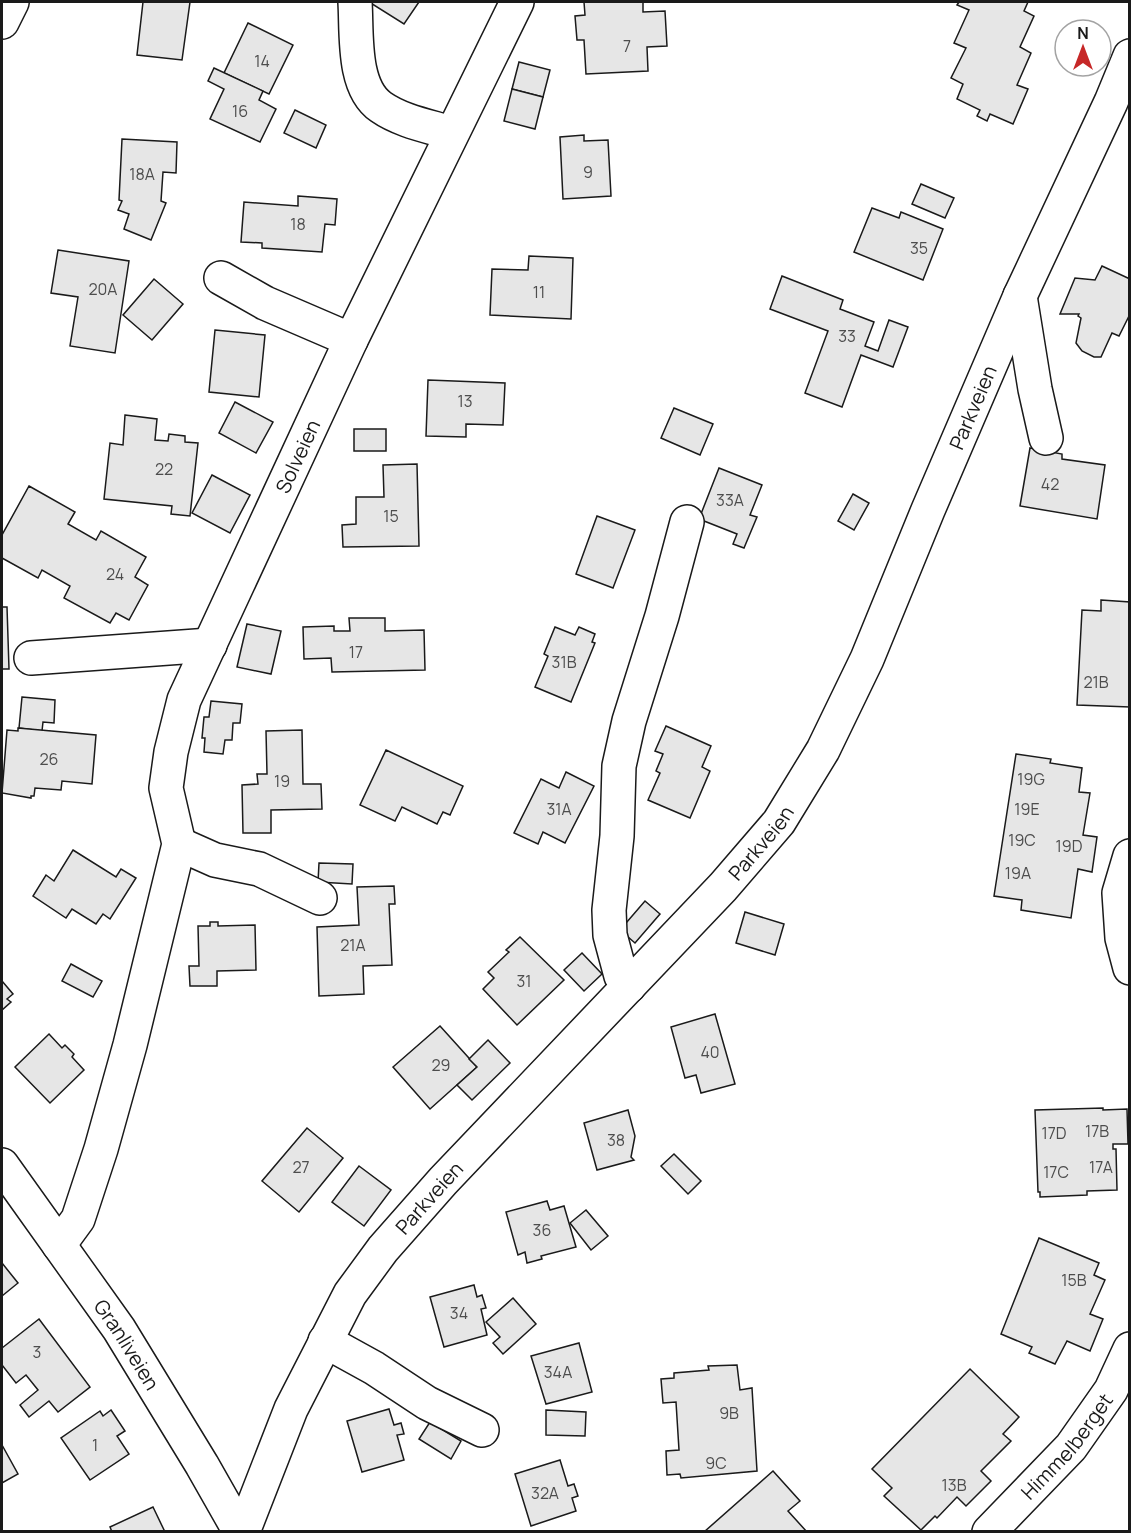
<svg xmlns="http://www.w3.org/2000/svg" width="1131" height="1533" viewBox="0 0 1131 1533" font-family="Manrope,sans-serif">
<rect width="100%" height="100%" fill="#fff"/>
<g fill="#e6e6e6" stroke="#1a1a1a" stroke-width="1.5">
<polygon points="143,2 190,2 182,60 137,55"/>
<polygon points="369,2 419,2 404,24"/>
<polygon points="584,2 643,2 643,12 665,11 667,46 647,47 648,71 586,74 584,40 577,40 575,16 585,15"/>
<polygon points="959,2 1028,2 1024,11 1034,16 1020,47 1031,53 1017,85 1028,89 1013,124 990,114 987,121 977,116 980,110 957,99 963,84 951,78 966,48 954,43 969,10 957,5"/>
<polygon points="248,23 293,45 269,94 224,73"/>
<polygon points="519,62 550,70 543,97 512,89"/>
<polygon points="214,68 263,91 259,100 276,109 260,142 210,119 224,89 208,81"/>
<polygon points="512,89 543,97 535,129 504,121"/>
<polygon points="295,110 326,125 316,148 284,133"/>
<polygon points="584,135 584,141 608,140 611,196 563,199 560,137"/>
<polygon points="122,139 177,142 176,173 163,172 161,201 166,203 151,240 124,229 129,214 118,210 122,201 119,200"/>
<polygon points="921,184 954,198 945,218 912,204"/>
<polygon points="298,196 337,199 335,225 325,224 322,252 262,248 262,243 241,242 244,202 298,206"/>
<polygon points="872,208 899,218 901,212 943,229 923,280 854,252"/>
<polygon points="58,250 129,261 115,353 70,346 78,297 51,293"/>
<polygon points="529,256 573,258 571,319 490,315 492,269 528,270"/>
<polygon points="1102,266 1130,279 1130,314 1119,336 1112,333 1101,357 1094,357 1082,351 1076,343 1081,318 1078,316 1079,314 1060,314 1075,278 1095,280"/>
<polygon points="782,276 843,300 840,309 874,322 865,346 878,351 889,320 908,327 893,367 861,355 842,407 805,393 828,331 770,309"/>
<polygon points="154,279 183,304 152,340 123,315"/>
<polygon points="215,330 265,335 259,397 209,392"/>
<polygon points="428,380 505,383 503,425 466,424 466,437 426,436"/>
<polygon points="235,402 273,422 256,453 219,433"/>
<polygon points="674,408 713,424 700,455 661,438"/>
<polygon points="125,415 157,419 155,440 168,441 169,434 185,436 185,442 198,443 190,516 171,514 172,506 104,499 110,443 123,445"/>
<rect x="354" y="429" width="32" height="22"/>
<polygon points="1030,448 1062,454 1062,459 1105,465 1097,519 1020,506"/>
<polygon points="417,464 419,546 343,547 342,525 356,524 356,497 384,497 383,465"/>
<polygon points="719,468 762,485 750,515 757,517 744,548 733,544 737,534 699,519"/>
<polygon points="212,475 250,495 230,533 192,513"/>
<polygon points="29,486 75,512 68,524 96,540 101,531 146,557 135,577 148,585 129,620 116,613 110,623 64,598 70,586 42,570 38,578 2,558 2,535"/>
<polygon points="853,494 869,503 854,530 838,521"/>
<polygon points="597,516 635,530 613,588 576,574"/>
<polygon points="1101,600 1130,602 1130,707 1077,705 1082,610 1101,611"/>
<polygon points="2,607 7,607 9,669 2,669"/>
<polygon points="349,618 385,618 385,631 424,630 425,670 332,672 331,658 304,659 303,627 334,626 334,631 350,631"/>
<polygon points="247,624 281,631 271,674 237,667"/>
<polygon points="555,627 575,635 579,627 595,634 592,642 595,643 571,702 535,687 548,656 544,654"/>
<polygon points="22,697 55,700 54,723 43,722 42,731 19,728"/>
<polygon points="211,701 242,704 240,723 233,723 232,740 225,740 223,754 204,752 205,738 202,738 204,717 209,717"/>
<polygon points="666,726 711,746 702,767 710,771 690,818 648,800 660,773 656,771 663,754 655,751"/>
<polygon points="18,728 96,735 92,784 62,781 61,790 35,788 34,796 31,796 31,798 2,793 7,730 18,731"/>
<polygon points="302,730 303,784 321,784 322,809 271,810 271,833 243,833 242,785 258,784 257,774 267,774 266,731"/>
<polygon points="386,750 463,786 450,815 443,812 437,824 402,807 395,821 360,805"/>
<polygon points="1016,754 1051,759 1050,763 1082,768 1079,792 1090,793 1083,835 1097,837 1092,872 1078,869 1071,918 1021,910 1022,900 994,896"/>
<polygon points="566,772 594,786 565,843 543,832 538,844 514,833 541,779 559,788"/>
<polygon points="73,850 116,877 121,869 136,878 110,919 103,914 96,924 72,909 66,918 33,896 46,875 54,881"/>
<polygon points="319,863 353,864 352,884 318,882"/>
<polygon points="394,886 395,904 389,904 392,965 363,966 364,994 319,996 317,927 359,925 357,887"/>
<polygon points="645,901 660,914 635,943 620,930"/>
<polygon points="745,912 784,924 775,955 736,943"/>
<polygon points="210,922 218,922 218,926 255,925 256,970 217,971 217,986 190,986 189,966 199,966 198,926 210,926"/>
<polygon points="520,937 564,980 517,1025 483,989 494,978 488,972 509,952 506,950"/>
<polygon points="582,953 602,974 584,991 564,970"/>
<polygon points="71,964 102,981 93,997 62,981"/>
<polygon points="2,981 13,994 7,999 11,1002 2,1010"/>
<polygon points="715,1014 735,1084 701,1093 696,1075 685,1078 671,1027"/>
<polygon points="440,1026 477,1067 430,1109 393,1067"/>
<polygon points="49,1034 62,1048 65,1045 74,1054 72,1057 84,1070 50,1103 15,1067"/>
<polygon points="488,1040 510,1063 472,1100 457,1085 477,1067 469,1059"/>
<polygon points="1103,1108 1103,1110 1127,1109 1128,1144 1113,1144 1113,1149 1116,1149 1117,1190 1087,1191 1087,1195 1040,1197 1040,1192 1038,1192 1035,1110"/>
<polygon points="628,1110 635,1136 631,1157 634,1160 597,1170 584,1123"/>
<polygon points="307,1128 343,1158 299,1212 262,1181"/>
<polygon points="674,1154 701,1181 688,1194 661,1166"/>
<polygon points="359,1166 391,1190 364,1226 332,1202"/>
<polygon points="547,1201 550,1210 564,1206 576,1247 541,1256 542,1259 527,1263 525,1252 518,1255 506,1212"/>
<polygon points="586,1210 608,1236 591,1250 570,1223"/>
<polygon points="1039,1238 1099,1263 1094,1275 1105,1280 1090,1314 1103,1319 1090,1351 1067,1341 1055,1364 1029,1353 1032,1347 1001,1334"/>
<polygon points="2,1263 18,1283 2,1296"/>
<polygon points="474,1285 477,1297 482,1295 486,1308 481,1309 487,1335 444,1347 430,1297"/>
<polygon points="513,1298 536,1324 503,1354 493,1343 500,1337 486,1322"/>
<polygon points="39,1319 90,1387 58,1412 49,1401 29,1417 20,1405 38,1390 26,1375 16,1383 2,1365 2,1348"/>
<polygon points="579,1343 592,1392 546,1404 531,1356"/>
<polygon points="737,1365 740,1390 752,1388 757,1471 681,1478 680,1474 667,1475 666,1451 679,1450 676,1402 663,1403 661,1379 674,1378 674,1373 709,1370 708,1366"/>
<polygon points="970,1369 1019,1417 1003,1434 1011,1441 981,1471 991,1481 966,1506 957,1497 937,1518 935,1516 921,1530 884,1496 892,1488 872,1469"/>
<polygon points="389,1409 394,1425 401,1423 404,1434 397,1435 404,1460 362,1472 347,1421"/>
<polygon points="111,1410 125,1431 117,1436 129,1454 90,1480 61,1438 100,1411 103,1416"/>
<polygon points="546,1410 586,1412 585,1436 546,1435"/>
<polygon points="430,1422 461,1441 451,1459 419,1439"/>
<polygon points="2,1445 18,1474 2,1483"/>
<polygon points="560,1460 568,1486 574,1484 578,1496 572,1498 576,1511 531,1526 515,1474"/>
<polygon points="773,1471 800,1501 788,1511 807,1532 704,1532"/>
<polygon points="153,1507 165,1532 112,1532 110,1527"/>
</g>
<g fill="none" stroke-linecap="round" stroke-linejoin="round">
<defs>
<g id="minor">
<path d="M355 2C357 33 352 87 381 107 401 121 428 126 451 133"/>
<polyline points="2,22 12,2"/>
<polyline points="221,278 265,303 351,340"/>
<polyline points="1020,296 1035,389 1046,438"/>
<polyline points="31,658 210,645"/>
<polyline points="179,844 215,860 259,869 320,898"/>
<polyline points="1130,856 1119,893 1122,938 1130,968"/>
<polyline points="629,986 621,976 610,935 609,910 617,836 619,766 629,721 662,616 687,522"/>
<path id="s1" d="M2 1165 119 1329 202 1465 240 1532"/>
<path id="s2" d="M59 1245 78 1219 101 1149 130 1045 179 844 166 788 171 752 184 700 351 340 517 2"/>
<polyline points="325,1341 374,1368 427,1403 482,1430"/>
<path id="s3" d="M243 1532 291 1409 350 1294 383 1249 443 1181 723 887 779 822 823 750 867 659 928 510 1020 296 1111 102 1130 56"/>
<path id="s4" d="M989 1532 1071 1447 1111 1390 1130 1349"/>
</g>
</defs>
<use href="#minor" stroke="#1a1a1a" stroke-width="36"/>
<use href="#minor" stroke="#fff" stroke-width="33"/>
</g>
<g text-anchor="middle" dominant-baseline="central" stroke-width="4.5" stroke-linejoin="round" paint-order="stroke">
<g font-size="16" fill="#4d4d4d">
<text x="627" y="46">7</text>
<text x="262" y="61">14</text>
<text x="240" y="111">16</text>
<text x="588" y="172">9</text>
<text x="142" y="174">18A</text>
<text x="298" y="224">18</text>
<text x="919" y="248">35</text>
<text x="103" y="289">20A</text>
<text x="539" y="292">11</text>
<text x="847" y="336">33</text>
<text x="465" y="401">13</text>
<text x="164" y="469">22</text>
<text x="1050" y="484">42</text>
<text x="730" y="500">33A</text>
<text x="391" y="516">15</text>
<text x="115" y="574">24</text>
<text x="356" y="652">17</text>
<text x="564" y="662">31B</text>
<text x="1096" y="682">21B</text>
<text x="49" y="759">26</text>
<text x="1031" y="779">19G</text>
<text x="282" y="781">19</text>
<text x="559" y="809">31A</text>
<text x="1027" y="809">19E</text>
<text x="1022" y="840">19C</text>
<text x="1069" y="846">19D</text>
<text x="1018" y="873">19A</text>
<text x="353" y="945">21A</text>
<text x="524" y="981">31</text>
<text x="710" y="1052">40</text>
<text x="441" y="1065">29</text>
<text x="1097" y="1131">17B</text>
<text x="1054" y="1133">17D</text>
<text x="616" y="1140">38</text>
<text x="301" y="1167">27</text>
<text x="1101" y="1167">17A</text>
<text x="1056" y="1172">17C</text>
<text x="542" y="1230">36</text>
<text x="1074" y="1280">15B</text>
<text x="459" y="1313">34</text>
<text x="37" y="1352">3</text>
<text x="558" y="1372">34A</text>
<text x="729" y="1413">9B</text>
<text x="95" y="1445">1</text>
<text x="716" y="1463">9C</text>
<text x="954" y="1485">13B</text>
<text x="545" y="1493">32A</text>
</g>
<g font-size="20" fill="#1a1a1a" stroke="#fff">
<text stroke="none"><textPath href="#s3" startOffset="1358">Parkveien</textPath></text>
<text stroke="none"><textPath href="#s2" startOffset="837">Solveien</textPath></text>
<text stroke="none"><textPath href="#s3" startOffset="872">Parkveien</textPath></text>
<text stroke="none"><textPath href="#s3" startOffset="386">Parkveien</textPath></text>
<text stroke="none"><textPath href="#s1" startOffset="219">Granliveien</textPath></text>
<text stroke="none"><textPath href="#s4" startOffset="116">Himmelberget</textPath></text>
</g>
</g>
<rect width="1131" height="1533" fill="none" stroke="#1a1a1a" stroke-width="6"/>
<g transform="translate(1083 48)"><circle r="28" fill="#ffffff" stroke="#a3a3a3" stroke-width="1.5"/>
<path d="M0-4.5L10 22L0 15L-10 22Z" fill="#c62828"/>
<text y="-9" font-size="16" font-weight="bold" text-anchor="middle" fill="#1a1a1a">N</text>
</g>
</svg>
